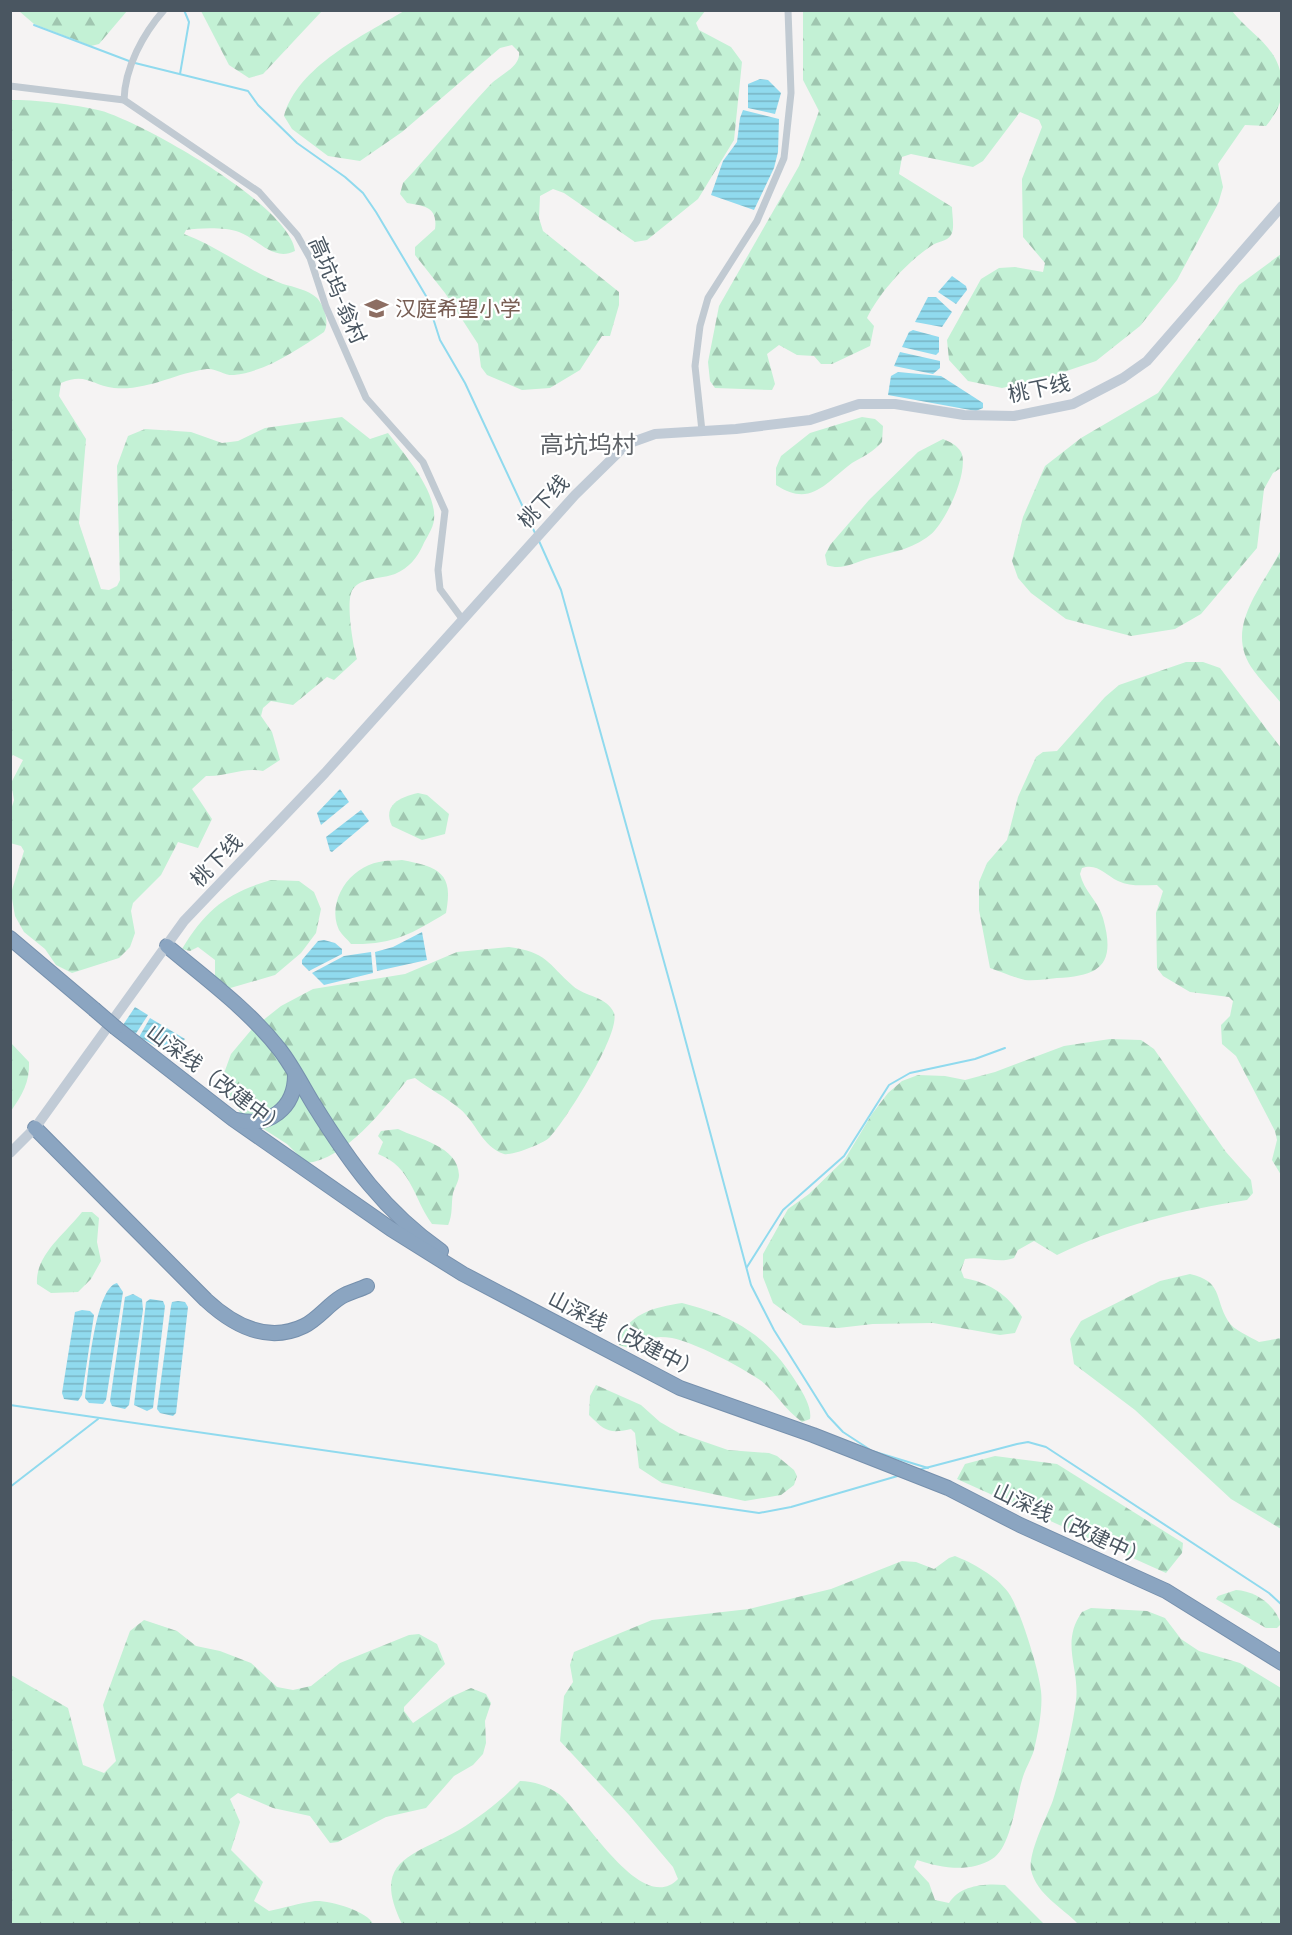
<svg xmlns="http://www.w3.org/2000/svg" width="1292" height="1935" viewBox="0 0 1292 1935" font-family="Manrope,'Noto Sans SC',sans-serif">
<defs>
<pattern id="forest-firs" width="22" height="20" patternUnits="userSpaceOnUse" patternTransform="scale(1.5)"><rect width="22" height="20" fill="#c3f1d5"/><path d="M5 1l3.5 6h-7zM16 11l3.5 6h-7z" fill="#a0c6b0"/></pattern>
<pattern id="water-rules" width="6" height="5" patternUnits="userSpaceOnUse" patternTransform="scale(1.5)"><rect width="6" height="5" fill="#90daee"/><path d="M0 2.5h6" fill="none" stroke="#78b4c4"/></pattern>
</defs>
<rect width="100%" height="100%" fill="#f5f3f3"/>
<g fill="url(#forest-firs)">
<polygon points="19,11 127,11 99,44 91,46 34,24"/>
<polygon points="201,11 322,11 263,74 249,78 229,65"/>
<path d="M404 11H705L696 23 699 30 731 47 742 62 734 140 698 199 647 240 635 242 564 193 553 189 540 196 539 218 543 231 619 292V305L610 336H602L580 370 550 388 522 390 487 375 481 367 478 344 445 293 415 255V247L435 229C438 207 425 206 407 203L400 194 403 183C433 151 460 117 490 85 499 75 521 67 519 52L512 45 500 48 402 132 360 161 328 156 292 129 284 116C297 67 364 35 404 11Z"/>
<path d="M803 11H1232C1253 38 1282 47 1282 88 1282 104 1276 113 1266 126L1245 125 1218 164 1223 187 1218 204 1177 280 1140 326 1096 361 1049 377 1002 388 968 381 949 360 947 340 981 279 999 268 1015 267 1043 272 1045 263 1023 237 1022 179 1042 127 1039 120 1020 112 983 161 973 167 911 154 902 157 899 174 952 207C952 215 955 228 951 235 947 242 937 241 931 246 907 262 879 293 867 318L874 326 870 346 832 364H821L814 356 797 355 779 345 767 354 775 384 772 390 715 388 710 381 708 362 719 306 799 166 819 111 803 80Z"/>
<path d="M10 100C33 99 80 105 102 111 143 123 290 205 295 251 273 262 258 239 239 232 225 227 200 228 186 230L184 234C219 247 248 271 283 284 294 287 308 290 317 298 324 306 330 322 324 332 297 350 267 371 234 375 225 376 216 368 207 369 175 373 148 391 114 388 91 385 86 372 61 383L59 396 86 439 79 523 101 589 109 590 117 586 120 580 117 466 128 436 145 429 191 432 222 443 238 441 265 428 342 417 370 439 388 433C405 455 437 491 434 520 433 529 426 538 423 545 417 558 409 568 395 574 382 579 362 577 353 589 345 599 353 647 357 659L334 680 327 677 293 705 271 701 263 708 261 716 272 732 280 760 263 771C241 767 228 777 206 776L192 789 212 819 198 848 178 842 161 875 133 903 131 911 135 933 130 947 119 958 72 973 56 965 45 949 24 932 15 916 11 893 24 851 21 846 10 843 11 810 14 800 11 783 23 760 13 755 10 758Z"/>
<polygon points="1281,254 1281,468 1273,473 1264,489 1257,548 1201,614 1175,629 1131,636 1066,619 1031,593 1018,578 1012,561 1023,517 1045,466 1081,438 1158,393 1239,285"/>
<path d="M862 417 875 419 883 426 882 442C873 452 864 456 852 463 825 483 811 508 776 485V468L781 456 810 433Z"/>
<path d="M943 439C950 442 957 445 961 452 970 470 945 524 930 535 911 550 892 552 870 558 855 562 842 571 827 565L825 555 830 545 869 500 918 452Z"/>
<path d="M1281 550V703C1272 692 1262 682 1254 671 1222 629 1262 588 1281 550Z"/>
<path d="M1186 662H1203L1220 668 1281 748V1175L1272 1160 1277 1140 1275 1131 1236 1056 1222 1044 1221 1025 1230 1016 1233 1001 1229 997 1190 992 1163 976 1157 968 1156 913 1163 891 1157 885C1143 885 1131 887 1118 881 1105 875 1098 863 1082 868L1080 874C1084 891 1098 901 1103 918 1116 964 1101 976 1057 978 1047 979 1035 981 1025 980 1013 977 1001 972 990 968L979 910V882L987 863 1007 840 1018 797 1036 757 1043 752 1057 751 1105 697 1119 685Z"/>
<path d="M418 793 427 795 449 814 445 834 422 840 392 826C382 805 400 797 418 793Z"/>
<path d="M402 860C439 867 454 873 446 913 412 934 392 945 351 944 348 940 342 935 339 930 326 901 350 867 379 862 386 860 395 861 402 860Z"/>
<path d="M271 880 299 881 314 892 321 909 316 933 301 953 275 975 227 989 215 978V960L198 947 190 951 182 949C206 909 227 893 271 880Z"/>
<path d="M509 947C547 952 547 963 573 986 585 997 607 996 614 1013 621 1033 566 1120 550 1137 545 1143 512 1156 504 1154 482 1147 476 1122 460 1109 446 1097 429 1089 415 1078L407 1080C384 1109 345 1160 306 1163L287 1144 242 1115 228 1095 223 1076 231 1054 252 1029 281 1006 313 989 405 974 457 952Z"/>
<path d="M1110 1039 1141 1040 1154 1049 1226 1152 1251 1180 1253 1193 1247 1200C1181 1210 1117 1226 1057 1255L1034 1241 1018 1250 1014 1258C999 1264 983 1256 965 1259L961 1270 964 1278C990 1283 1007 1294 1022 1317L1015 1333 1000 1335 933 1323 873 1324 838 1328 803 1325 773 1303 763 1277V1254L788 1209 809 1194 845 1159 872 1114 888 1093 902 1081 918 1075 945 1076 965 1080 995 1072 1064 1046Z"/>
<path d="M11 1043 29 1062C30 1082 22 1095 11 1111Z"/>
<path d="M398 1129C418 1139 458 1146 459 1175 459 1181 455 1187 453 1193 451 1204 453 1215 448 1225L432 1224C413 1198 412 1167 378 1154L383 1142 378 1136 381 1131Z"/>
<path d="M82 1212H92L99 1218 97 1242 101 1261 91 1279 78 1292 51 1293 37 1284C35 1255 65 1234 82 1212Z"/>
<path d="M1190 1274C1223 1282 1214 1297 1228 1321 1233 1330 1251 1337 1259 1342L1281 1338V1529L1231 1499 1135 1410 1074 1364 1070 1339 1081 1321 1160 1281Z"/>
<path d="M682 1303C737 1317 769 1337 798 1385 804 1395 812 1408 810 1419L802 1422C784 1409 775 1391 760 1380 741 1367 694 1342 672 1338 656 1335 641 1338 629 1348L619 1345C624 1314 655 1307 682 1303Z"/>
<path d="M596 1385 641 1405 660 1422 679 1433 728 1450 769 1453 777 1456 794 1470 797 1476 794 1485 781 1495 745 1501 662 1483 639 1468 635 1433 631 1429C609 1434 605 1431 589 1415L590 1396Z"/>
<polygon points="995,1456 1057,1464 1183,1543 1182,1553 1166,1573 957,1479 965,1464"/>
<path d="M955 1556C973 1563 996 1576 1008 1592 1020 1608 1039 1670 1041 1691 1043 1708 1038 1733 1034 1750 1031 1760 1025 1769 1022 1780 1016 1800 1011 1848 992 1859 970 1873 941 1868 917 1860L914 1867 929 1883 935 1900 949 1903C960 1885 985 1883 1005 1885L1044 1924H402C370 1859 414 1856 459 1830 480 1817 503 1799 520 1781 534 1781 547 1786 559 1794 583 1814 642 1917 678 1879L673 1867 629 1815 560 1741 564 1696 573 1682 570 1665 574 1652 652 1620 749 1609 831 1589 902 1561 916 1562 934 1569 949 1558Z"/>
<path d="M1236 1590C1256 1591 1275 1605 1281 1624L1277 1628H1266L1216 1599 1218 1596Z"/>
<path d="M1091 1608 1147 1611 1165 1618 1181 1639 1199 1651 1240 1663 1281 1688V1924H1078C1062 1907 1037 1895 1031 1870 1028 1852 1047 1817 1053 1800 1062 1771 1072 1731 1076 1701 1080 1668 1060 1643 1082 1612Z"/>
<path d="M144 1620 177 1631 196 1646 220 1651 251 1663 277 1687 293 1690 311 1686 340 1663 409 1635 419 1634 437 1644 445 1664 404 1707V1711L413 1723 451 1697 471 1688 486 1694 491 1703 485 1721 486 1743 483 1754 473 1765 454 1776 426 1808 386 1817 338 1842 330 1843 310 1816 273 1808 238 1793 230 1799 240 1822 231 1850 263 1882 254 1901 269 1911C284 1908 299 1903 315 1901 328 1900 368 1911 373 1924H11V1675L68 1708 83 1765 104 1773 116 1761 103 1705 130 1631Z"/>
</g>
<g fill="url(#water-rules)">
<polygon points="760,79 768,80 781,93 775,114 748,108 748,84"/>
<polygon points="743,110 779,119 778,152 774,168 754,210 711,195 723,161 737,142 740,118"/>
<polygon points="952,276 966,286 967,290 956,304 938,292"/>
<polygon points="928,297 936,297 952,312 942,327 915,322"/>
<polygon points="913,330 939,337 939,352 936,355 902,347 909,332"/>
<polygon points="900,352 940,361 940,368 933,374 894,366"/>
<polygon points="898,372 941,376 983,403 983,408 976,411 888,395 891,376"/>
<polygon points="340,789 349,802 321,825 317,813"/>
<polygon points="361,810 369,821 332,852 330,851 326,837"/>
<polygon points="422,932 427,960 377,971 375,952 393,947"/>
<polygon points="324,940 335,943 342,949 342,954 309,971 302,964 302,960 318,941"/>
<polygon points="371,952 373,973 324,985 312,973 344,956"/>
<polygon points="135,1007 148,1015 135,1035 121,1028"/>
<polygon points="150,1018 185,1039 171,1054 139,1037"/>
<path d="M117 1283 123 1292 106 1400 103 1404 89 1403 85 1398C88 1376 95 1288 117 1283Z"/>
<polygon points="133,1294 142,1299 143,1310 129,1405 125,1409 112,1406 110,1401 125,1297"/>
<polygon points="150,1299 163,1301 165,1306 153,1408 147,1411 134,1405 146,1302"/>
<polygon points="178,1301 185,1302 188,1307 176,1413 173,1416 160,1413 157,1409 171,1306 172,1302"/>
<polygon points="82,1310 90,1311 94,1315 82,1395 78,1401 64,1399 62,1393 75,1312"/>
</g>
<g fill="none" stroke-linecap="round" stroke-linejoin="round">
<g stroke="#90daee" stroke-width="2">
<polyline points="34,25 129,61"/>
<polyline points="135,63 248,91 258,105 297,143 345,177 363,193 376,212 426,296 440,340 465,383 535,533"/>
<polyline points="180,74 189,22 184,10"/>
<polyline points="539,541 561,590 676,1005 751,1285 774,1330 828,1416 843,1432 872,1451 928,1468"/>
<polyline points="747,1267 783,1210 844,1156 889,1085 910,1073 975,1059 1005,1048"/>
<polyline points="10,1405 759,1513 791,1507 901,1475"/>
<polyline points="918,1470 1017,1444 1028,1442 1046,1447 1269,1593 1282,1605"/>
<polyline points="10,1487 98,1419"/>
</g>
<defs>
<g id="highway">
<polyline points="10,938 94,1009"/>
<path d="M167 946C206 979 248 1009 280 1050 293 1067 303 1087 314 1105 350 1163 384 1211 441 1251"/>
<polyline points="116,1028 233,1119 391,1229 463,1274 680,1388 813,1435 948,1488 1020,1525 1166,1591 1282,1663"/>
<path d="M237 1120C269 1128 295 1108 295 1075"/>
<path d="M35 1128 206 1300C233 1325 267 1344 304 1326 318 1319 328 1305 341 1297 349 1292 359 1290 367 1286"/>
</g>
</defs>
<use href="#highway" stroke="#7690ad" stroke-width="16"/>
<g stroke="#c1cad2" stroke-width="7">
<polyline points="10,86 124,100 259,192 297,235 310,258 326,307 366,398 423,462 445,511 438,570 440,589 463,620"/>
<path d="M124 100C125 67 143 34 164 10"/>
<polyline points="702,431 695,366 700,326 708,298 757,221 784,158 791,93 788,10"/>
</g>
<polyline stroke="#c1cbd6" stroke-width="10" points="10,1153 35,1128 184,921 325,773 575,495 627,444 655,434 736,429 810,420 859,404 895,404 964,415 1014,416 1073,404 1123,378 1147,361 1282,206"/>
<use href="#highway" stroke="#8ba5c1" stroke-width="14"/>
<defs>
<polyline id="highway-bridge" points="94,1009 116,1028"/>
</defs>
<use href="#highway-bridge" stroke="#7690ad" stroke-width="16" stroke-linecap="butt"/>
<use href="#highway-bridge" stroke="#8ba5c1" stroke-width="14"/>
</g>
<defs>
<symbol id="school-bare" viewBox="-9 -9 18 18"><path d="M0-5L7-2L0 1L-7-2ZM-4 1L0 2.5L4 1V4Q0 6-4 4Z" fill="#8d6e63" stroke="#fff" stroke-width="2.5" paint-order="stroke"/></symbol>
</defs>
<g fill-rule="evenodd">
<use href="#school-bare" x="360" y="292" width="33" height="33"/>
</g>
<g text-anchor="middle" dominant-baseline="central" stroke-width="4.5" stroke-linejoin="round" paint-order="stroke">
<g font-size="21" fill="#4a5661" stroke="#fff">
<text transform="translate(338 290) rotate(67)">高坑坞-翁村</text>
<text transform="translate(1039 388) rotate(-12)">桃下线</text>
<text transform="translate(543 501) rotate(-47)">桃下线</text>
<text transform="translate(216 860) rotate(-46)">桃下线</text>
<text transform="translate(217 1079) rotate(37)">山深线（改建中）</text>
<text transform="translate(625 1334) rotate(27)">山深线（改建中）</text>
<text transform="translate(1071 1524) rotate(25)">山深线（改建中）</text>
</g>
<g font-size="21" fill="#785e54" stroke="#fff" text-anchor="start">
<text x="395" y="308">汉庭希望小学</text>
</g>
<g font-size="24" fill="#5f6368" stroke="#fff">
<text x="588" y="443">高坑坞村</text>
</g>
</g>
<rect width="1292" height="1935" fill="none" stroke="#4a5661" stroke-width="24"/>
</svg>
